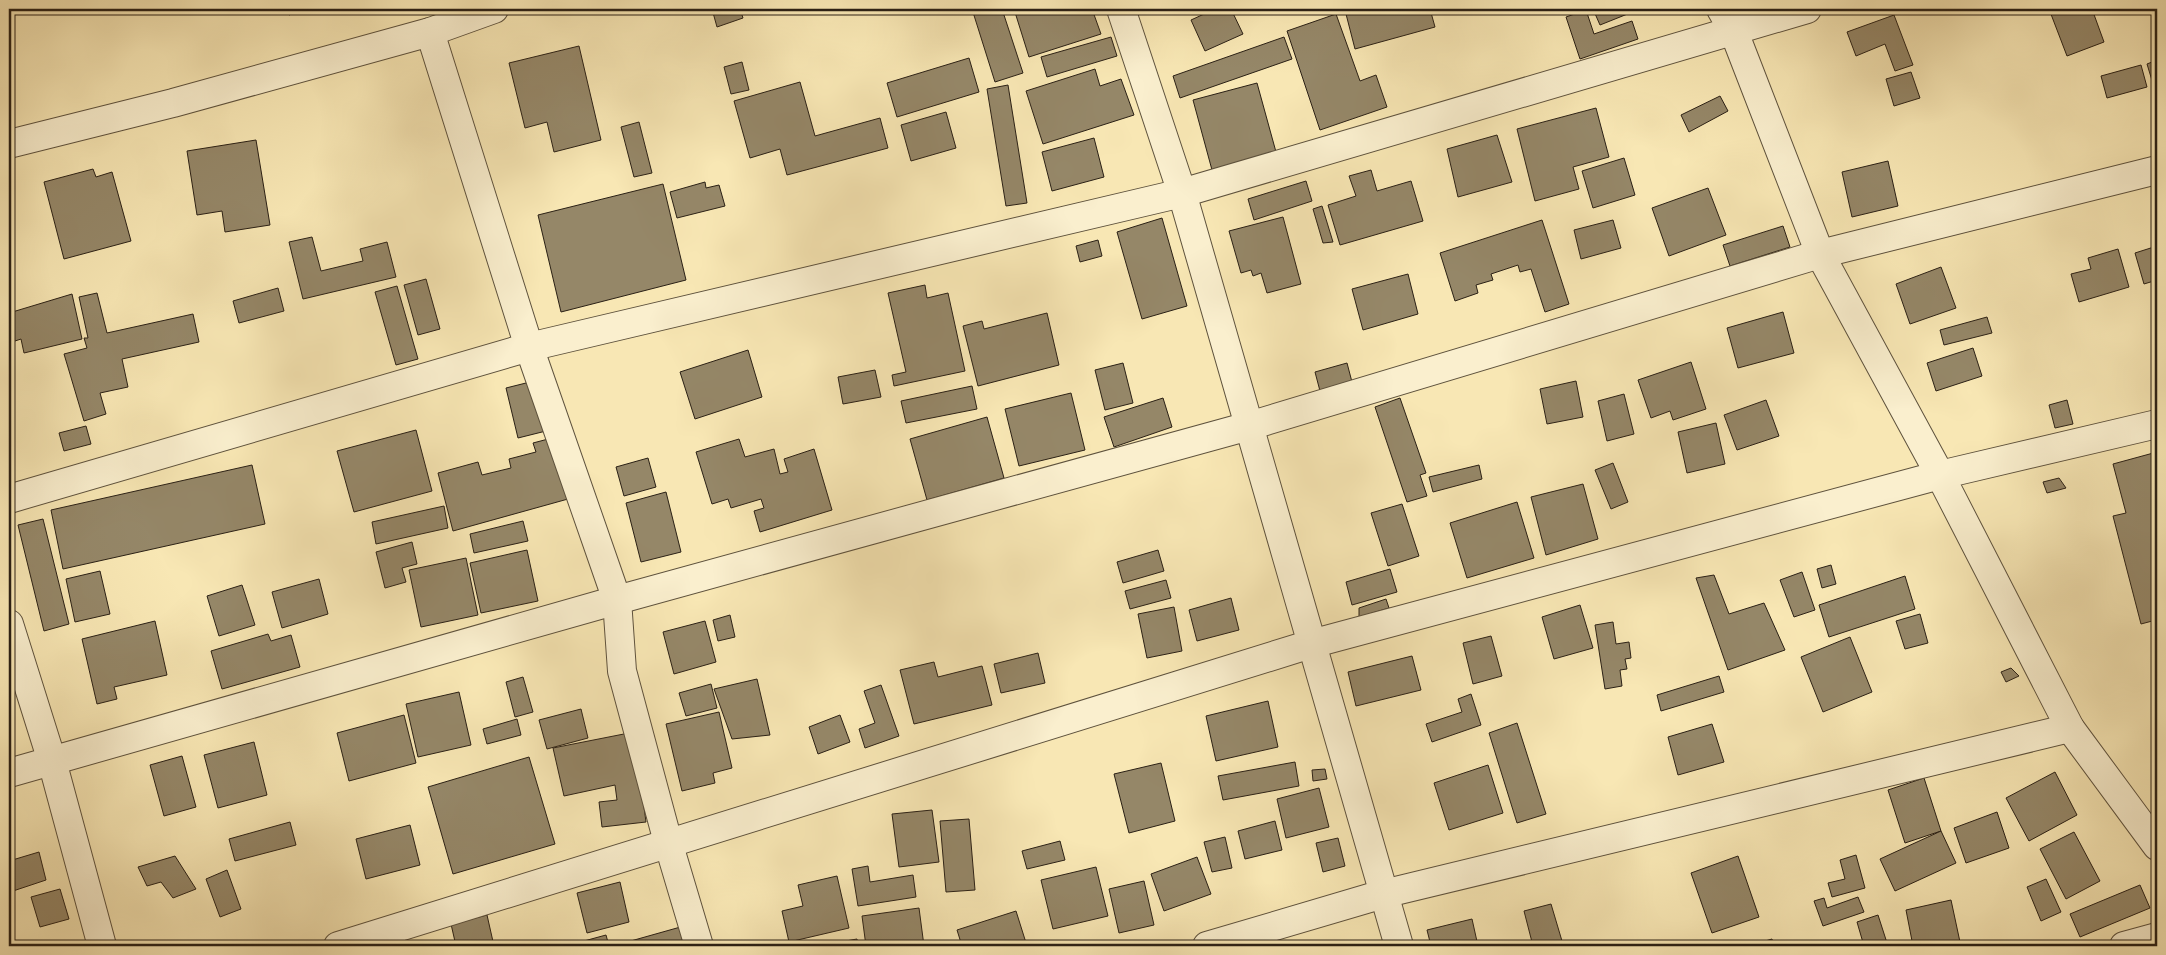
<svg xmlns="http://www.w3.org/2000/svg" width="2166" height="955" viewBox="0 0 2166 955" font-family="'IM FELL Great Primer',serif">
<rect width="100%" height="100%" fill="#f8e7b4"/>
<filter id="stains"><feTurbulence type="fractalNoise" baseFrequency=".004" numOctaves="4"/><feColorMatrix values="0 0 0 0 .2 0 0 0 0 .09 0 0 0 0 .02 0 0 0 .5 -.17"/></filter>
<radialGradient id="worn" r=".72"><stop offset=".6" stop-color="#630" stop-opacity="0"/><stop offset="1" stop-color="#630" stop-opacity=".3"/></radialGradient>
<g fill="#958768" stroke="#2a2015">
<polygon points="287,9 306,9 289,15"/>
<polygon points="712,9 740,9 743,18 717,27"/>
<polygon points="972,9 1002,9 1023,73 995,82"/>
<polygon points="1014,9 1092,9 1101,34 1029,57"/>
<polygon points="1215,9 1231,9 1243,34 1205,51 1191,20"/>
<polygon points="1367,9 1430,9 1435,27 1355,49 1346,14"/>
<polygon points="1593,9 1640,9 1600,25"/>
<polygon points="2049,9 2092,9 2104,42 2067,56"/>
<polygon points="1586,10 1594,34 1632,21 1638,39 1580,59 1566,17"/>
<polygon points="1336,14 1360,81 1376,75 1387,107 1320,130 1287,31"/>
<polygon points="1894,15 1913,65 1895,71 1885,44 1856,56 1847,32"/>
<polygon points="1111,37 1117,56 1047,77 1041,57"/>
<polygon points="1284,37 1292,59 1180,98 1173,76"/>
<polygon points="579,46 601,140 554,152 547,122 525,128 509,63"/>
<polygon points="969,58 979,92 897,117 887,83"/>
<polygon points="2157,60 2157,97 2147,64"/>
<polygon points="742,62 749,90 731,94 724,67"/>
<polygon points="2141,65 2147,87 2107,98 2101,76"/>
<polygon points="1095,69 1100,86 1121,79 1134,115 1043,144 1026,91"/>
<polygon points="1911,72 1920,98 1894,106 1886,79"/>
<polygon points="800,82 815,136 880,118 888,148 787,175 780,149 750,158 734,101"/>
<polygon points="1257,83 1276,152 1212,170 1193,100"/>
<polygon points="1008,85 1027,203 1006,206 987,89"/>
<polygon points="1720,96 1728,111 1689,132 1681,115"/>
<polygon points="1596,108 1609,157 1573,167 1579,189 1535,201 1517,129"/>
<polygon points="946,112 956,148 911,161 901,125"/>
<polygon points="639,122 652,173 634,177 621,127"/>
<polygon points="1497,135 1512,182 1458,197 1447,149"/>
<polygon points="1094,138 1104,177 1052,191 1042,152"/>
<polygon points="256,140 270,225 225,232 222,211 197,215 187,151"/>
<polygon points="1624,158 1635,195 1593,208 1582,171"/>
<polygon points="1888,161 1898,206 1852,217 1842,172"/>
<polygon points="93,169 96,177 112,172 131,241 64,259 44,182"/>
<polygon points="1371,170 1377,191 1411,181 1423,221 1340,245 1328,205 1356,196 1349,176"/>
<polygon points="1306,181 1312,201 1254,220 1248,199"/>
<polygon points="705,182 706,188 719,185 725,206 677,218 670,192"/>
<polygon points="663,184 686,280 561,312 538,215"/>
<polygon points="1708,188 1726,235 1669,256 1652,208"/>
<polygon points="1322,206 1333,242 1323,243 1313,209"/>
<polygon points="1283,217 1301,284 1267,293 1261,273 1253,276 1251,270 1241,273 1229,231"/>
<polygon points="1162,218 1187,306 1142,319 1117,232"/>
<polygon points="1542,220 1569,304 1545,312 1531,269 1520,272 1518,265 1491,274 1493,280 1476,285 1478,293 1455,301 1440,253"/>
<polygon points="1613,220 1621,248 1581,259 1574,230"/>
<polygon points="1783,226 1790,247 1730,266 1723,245"/>
<polygon points="312,237 321,271 363,261 360,249 387,242 396,277 303,299 289,242"/>
<polygon points="1098,240 1102,256 1080,262 1076,246"/>
<polygon points="2157,246 2157,280 2144,284 2135,253"/>
<polygon points="2118,249 2129,287 2079,302 2071,274 2091,269 2088,258"/>
<polygon points="1941,267 1956,308 1910,324 1896,284"/>
<polygon points="1408,274 1418,314 1363,330 1352,289"/>
<polygon points="426,279 440,329 418,335 404,285"/>
<polygon points="925,285 927,298 948,293 965,371 894,386 892,375 906,372 888,293"/>
<polygon points="397,286 418,359 396,365 375,292"/>
<polygon points="278,288 284,311 239,323 233,301"/>
<polygon points="97,293 107,333 193,314 199,342 122,359 128,387 100,393 106,414 84,421 64,354 87,348 84,338 88,338 79,297"/>
<polygon points="72,294 82,339 24,353 21,339 9,343 9,313"/>
<polygon points="1783,312 1794,353 1738,368 1727,328"/>
<polygon points="1047,313 1059,365 978,386 963,326 982,321 984,329"/>
<polygon points="1987,317 1992,333 1944,345 1940,330"/>
<polygon points="1973,348 1982,376 1936,391 1927,363"/>
<polygon points="748,350 762,397 695,419 680,372"/>
<polygon points="1691,362 1706,409 1673,420 1670,411 1651,418 1638,380"/>
<polygon points="1123,363 1133,403 1105,410 1095,370"/>
<polygon points="1347,363 1352,382 1320,391 1315,372"/>
<polygon points="875,370 881,397 843,404 838,377"/>
<polygon points="534,381 546,431 518,438 506,388"/>
<polygon points="1576,381 1583,417 1547,424 1540,389"/>
<polygon points="972,386 977,409 906,423 901,401"/>
<polygon points="1071,393 1085,450 1019,466 1005,409"/>
<polygon points="1624,394 1634,434 1607,441 1598,401"/>
<polygon points="1163,398 1172,427 1114,447 1104,417"/>
<polygon points="1400,398 1426,473 1420,475 1427,496 1407,502 1375,407"/>
<polygon points="1766,400 1779,436 1737,450 1724,415"/>
<polygon points="2067,400 2073,424 2055,428 2049,405"/>
<polygon points="987,417 1004,478 927,500 910,439"/>
<polygon points="1716,423 1725,464 1687,473 1678,432"/>
<polygon points="86,426 91,444 64,451 59,433"/>
<polygon points="416,430 432,491 354,512 337,451"/>
<polygon points="552,438 568,499 453,531 438,473 478,462 482,475 511,468 509,459 536,452 533,443"/>
<polygon points="739,439 745,457 774,449 780,474 788,472 784,459 814,449 832,510 760,532 754,511 764,508 761,499 731,508 728,499 712,504 696,452"/>
<polygon points="2157,452 2157,624 2156,620 2141,624 2113,516 2126,513 2113,464"/>
<polygon points="648,458 656,487 624,496 616,467"/>
<polygon points="1613,463 1628,502 1611,509 1595,470"/>
<polygon points="252,465 265,524 63,569 51,510"/>
<polygon points="1479,465 1482,479 1433,492 1429,477"/>
<polygon points="2059,478 2066,488 2047,493 2043,482"/>
<polygon points="1583,484 1598,539 1546,555 1531,497"/>
<polygon points="666,492 681,552 641,562 626,503"/>
<polygon points="1517,502 1534,558 1467,578 1450,523"/>
<polygon points="1402,504 1419,556 1388,566 1371,513"/>
<polygon points="444,506 448,528 376,544 372,522"/>
<polygon points="43,519 69,624 44,631 18,525"/>
<polygon points="523,521 528,541 474,553 470,534"/>
<polygon points="412,542 417,564 402,568 406,582 385,588 376,552"/>
<polygon points="527,550 538,601 481,613 470,563"/>
<polygon points="1158,550 1164,571 1123,583 1117,562"/>
<polygon points="466,558 478,615 421,627 409,570"/>
<polygon points="1831,565 1836,584 1822,588 1817,569"/>
<polygon points="1390,569 1397,592 1352,605 1346,582"/>
<polygon points="100,571 110,614 75,622 66,579"/>
<polygon points="1802,572 1815,610 1794,617 1780,580"/>
<polygon points="1714,575 1729,614 1764,603 1785,650 1728,670 1696,578"/>
<polygon points="1905,576 1915,609 1829,637 1819,605"/>
<polygon points="319,579 328,614 282,628 272,592"/>
<polygon points="1166,580 1171,598 1130,609 1125,591"/>
<polygon points="242,585 255,625 219,636 207,596"/>
<polygon points="1231,598 1239,630 1197,641 1189,610"/>
<polygon points="1386,599 1389,608 1359,617 1359,608"/>
<polygon points="1580,605 1593,648 1554,659 1542,617"/>
<polygon points="1174,607 1182,651 1147,658 1138,614"/>
<polygon points="1920,614 1928,643 1905,649 1896,621"/>
<polygon points="730,615 735,637 718,641 713,620"/>
<polygon points="155,621 167,675 114,687 117,699 97,704 82,639"/>
<polygon points="705,621 716,662 674,674 663,632"/>
<polygon points="1613,622 1616,644 1629,642 1631,658 1625,659 1627,669 1620,670 1622,686 1605,689 1595,625"/>
<polygon points="268,634 271,641 291,635 300,667 222,689 211,651"/>
<polygon points="1491,636 1502,676 1473,684 1463,643"/>
<polygon points="1850,637 1872,692 1823,712 1801,657"/>
<polygon points="1038,653 1045,683 1001,693 994,664"/>
<polygon points="1412,656 1421,690 1356,706 1348,672"/>
<polygon points="934,662 938,677 982,666 992,705 914,724 900,670"/>
<polygon points="2011,668 2019,676 2006,682 2001,672"/>
<polygon points="1719,676 1724,692 1661,711 1657,695"/>
<polygon points="523,677 533,712 515,717 506,682"/>
<polygon points="757,679 770,735 732,739 714,689"/>
<polygon points="711,684 717,708 686,716 679,693"/>
<polygon points="881,685 899,736 865,748 859,729 875,723 864,691"/>
<polygon points="459,692 471,745 418,757 406,704"/>
<polygon points="1471,694 1481,725 1432,742 1426,724 1462,712 1458,699"/>
<polygon points="1268,701 1278,747 1216,761 1206,716"/>
<polygon points="581,709 588,738 547,749 539,720"/>
<polygon points="719,712 732,768 713,773 715,783 682,791 666,724"/>
<polygon points="404,715 416,763 349,781 337,733"/>
<polygon points="840,715 850,742 818,754 809,727"/>
<polygon points="517,719 521,735 487,744 483,729"/>
<polygon points="1517,723 1546,814 1517,823 1489,733"/>
<polygon points="1712,724 1724,762 1678,775 1668,737"/>
<polygon points="634,732 646,822 602,827 599,802 617,800 615,785 564,796 553,748"/>
<polygon points="254,742 267,795 218,808 204,755"/>
<polygon points="182,756 196,807 164,816 150,765"/>
<polygon points="529,757 555,844 453,874 428,787"/>
<polygon points="1295,762 1299,786 1223,800 1218,776"/>
<polygon points="1161,763 1175,821 1129,833 1114,774"/>
<polygon points="1488,765 1503,813 1449,830 1434,783"/>
<polygon points="1325,769 1327,779 1313,781 1312,770"/>
<polygon points="2055,772 2077,815 2029,841 2006,798"/>
<polygon points="1924,778 1941,831 1905,843 1888,790"/>
<polygon points="1319,788 1329,827 1286,838 1277,799"/>
<polygon points="932,810 939,862 899,867 892,814"/>
<polygon points="1997,812 2009,848 1966,863 1954,828"/>
<polygon points="969,819 975,890 946,892 940,821"/>
<polygon points="1275,821 1282,850 1245,859 1238,831"/>
<polygon points="290,822 296,845 235,861 229,839"/>
<polygon points="410,825 420,865 366,879 356,839"/>
<polygon points="1941,831 1956,863 1895,891 1880,859"/>
<polygon points="2074,832 2100,881 2066,899 2040,849"/>
<polygon points="1225,837 1232,868 1212,872 1204,842"/>
<polygon points="1338,838 1345,866 1323,872 1316,843"/>
<polygon points="1060,841 1065,860 1027,869 1022,851"/>
<polygon points="39,852 46,880 10,892 9,861"/>
<polygon points="1856,855 1865,888 1832,897 1828,883 1845,879 1840,860"/>
<polygon points="175,856 196,889 173,898 161,882 147,886 138,867"/>
<polygon points="1738,856 1759,917 1712,933 1691,873"/>
<polygon points="1197,857 1211,894 1164,911 1151,874"/>
<polygon points="868,866 870,882 913,875 916,897 858,906 852,869"/>
<polygon points="1096,867 1108,916 1053,929 1041,880"/>
<polygon points="227,870 241,909 220,917 206,879"/>
<polygon points="837,876 849,928 789,942 782,911 803,906 798,885"/>
<polygon points="2046,879 2061,912 2041,921 2027,887"/>
<polygon points="1144,881 1154,925 1119,933 1109,889"/>
<polygon points="620,882 629,922 587,933 577,893"/>
<polygon points="2140,885 2150,908 2080,937 2070,914"/>
<polygon points="60,889 69,919 40,927 31,897"/>
<polygon points="1858,897 1864,912 1823,926 1814,901 1824,898 1827,908"/>
<polygon points="1951,900 1960,942 1939,946 1913,946 1906,910"/>
<polygon points="1551,904 1562,941 1543,946 1533,946 1524,911"/>
<polygon points="919,908 924,946 866,946 862,916"/>
<polygon points="1016,911 1027,946 962,946 957,930"/>
<polygon points="487,915 494,946 456,946 451,924"/>
<polygon points="1878,915 1888,946 1864,946 1857,922"/>
<polygon points="1472,919 1478,946 1431,946 1427,930"/>
<polygon points="684,926 689,946 613,946"/>
<polygon points="606,935 609,946 585,946 584,941"/>
<polygon points="857,939 858,946 817,946"/>
<polygon points="1772,939 1774,946 1748,946"/>
</g>
<g fill="none" stroke-linecap="round" stroke-linejoin="round">
<defs>
<g id="minor">
<polyline points="1121,9 1182,193 1399,946"/>
<polyline points="1721,9 1734,32 1820,254 1940,475 2070,728 2157,846"/>
<polyline points="430,32 529,347 617,600 622,671 668,842 699,946"/>
<polyline points="9,144 173,103 430,32 494,9"/>
<polyline points="9,499 529,347 1182,193 1807,9"/>
<polyline points="9,624 52,761 102,946"/>
<polyline points="9,773 617,600 1249,426 1820,254 2157,170"/>
<polyline points="338,946 1311,644 1940,475 2157,424"/>
<polyline points="1207,946 1383,894 2070,728"/>
<polyline points="2124,946 2157,937"/>
</g>
</defs>
<use href="#minor" stroke="#5e523d" stroke-width="30"/>
<use href="#minor" stroke="#faefce" stroke-width="28"/>
</g>
<rect width="2166" height="955" fill="none" stroke="#f8e7b4" stroke-width="30"/>
<rect x="10" y="10" width="2146" height="935" fill="none" stroke="#2a2015" stroke-width="2.5"/>
<rect x="15" y="15" width="2136" height="925" fill="none" stroke="#2a2015"/>
<rect width="100%" height="100%" filter="url(#stains)"/>
<rect width="100%" height="100%" fill="url(#worn)"/>
</svg>
